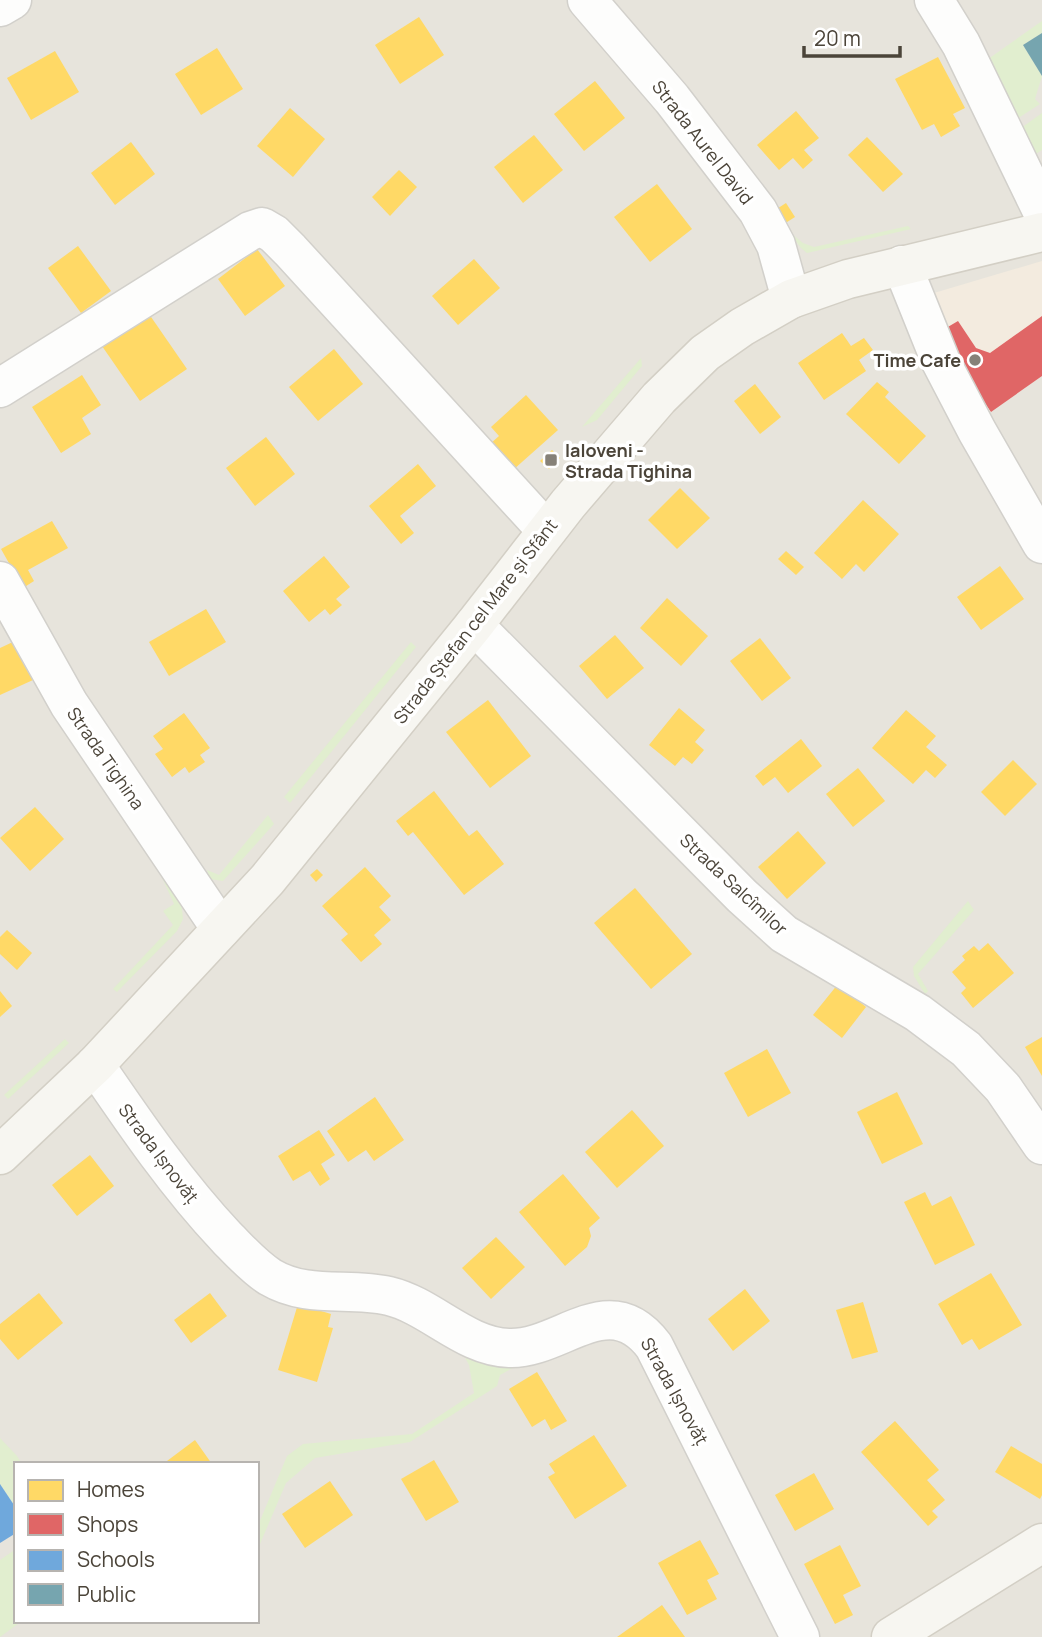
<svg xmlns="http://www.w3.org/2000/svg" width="1042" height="1637" viewBox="0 0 1042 1637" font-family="Manrope,sans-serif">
<rect width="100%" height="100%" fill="#f4f2ee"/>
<path fill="#e7e4dc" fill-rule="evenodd" d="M0 0H1042V1637H0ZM16 1464H257V1621H16Z"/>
<polygon fill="#f3ebdf" points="1042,261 1042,376 982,418 934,293"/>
<g fill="#e1eecf">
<polygon points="1042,21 1042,33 1023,45 1042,76 1035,99 1040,104 1012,122 981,64"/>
<polygon points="1042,113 1042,150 1031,157 1017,131"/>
<polygon points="908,226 911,229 807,253 801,248 787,230 803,243 814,247"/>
<polygon points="641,358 642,366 597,420 582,427"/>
<polygon points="411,642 416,647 290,803 284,797"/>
<polygon points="268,815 274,824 223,881 210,879 207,870 219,875"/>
<polygon points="159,871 180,890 183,919 177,931 117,992 113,989 173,925 163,911 174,904"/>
<polygon points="968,901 974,910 918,974 928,991 925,994 914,976 913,967"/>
<polygon points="65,1039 69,1043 8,1099 4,1095"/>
<polygon points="457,1343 527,1360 500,1375 497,1386 410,1442 315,1458 286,1483 257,1551 257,1528 287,1456 303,1444 412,1434 474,1393 469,1365"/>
<polygon points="0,1438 17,1456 22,1464 16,1464 16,1508 0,1484"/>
<polygon points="16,1549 16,1621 22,1621 0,1637 0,1560"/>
</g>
<g fill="#ffd966">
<polygon points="419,17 444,55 400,84 375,45"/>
<polygon points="217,48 243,89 201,115 175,74"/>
<polygon points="55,51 79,92 31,120 7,78"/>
<polygon points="938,57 965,108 953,114 960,126 941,137 934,124 922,130 895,79"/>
<polygon points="595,81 625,118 584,151 554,114"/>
<polygon points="290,108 325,139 293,177 257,146"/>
<polygon points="796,111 819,138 804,150 813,160 803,169 793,158 779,170 757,145"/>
<polygon points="534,135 563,170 523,203 494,167"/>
<polygon points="867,137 903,174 883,192 848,155"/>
<polygon points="131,142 155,174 115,205 91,173"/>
<polygon points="399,170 417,187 390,216 372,197"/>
<polygon points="657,184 692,229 650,262 614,217"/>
<polygon points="786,203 795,217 784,224 775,210"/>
<polygon points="78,246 111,291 81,313 48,268"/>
<polygon points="257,249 285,286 245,316 218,279"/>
<polygon points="474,259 500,288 458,325 432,296"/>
<polygon points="149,314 187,369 140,401 102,346"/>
<polygon points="842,333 851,346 864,338 873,350 859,360 866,371 824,400 798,363"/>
<polygon points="334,349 363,384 318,421 289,387"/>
<polygon points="82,375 101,405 82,418 91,434 61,453 32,407"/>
<polygon points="877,382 889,392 885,397 926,436 899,464 846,414"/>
<polygon points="755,384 781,417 760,434 734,401"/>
<polygon points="526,395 558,430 513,470 490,444 499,436 491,427"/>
<polygon points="266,437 295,474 255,506 226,468"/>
<polygon points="552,450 560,458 549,469 540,461"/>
<polygon points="418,464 436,486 400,516 414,533 401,544 369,506"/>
<polygon points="680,488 710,518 677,549 648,520"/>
<polygon points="863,500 899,534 864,572 856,564 842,579 814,553"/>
<polygon points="52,521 68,548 28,570 34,581 23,588 1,549"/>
<polygon points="786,551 804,567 796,575 778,559"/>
<polygon points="324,556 350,587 336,599 342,605 330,615 325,609 309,622 283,591"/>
<polygon points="1000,566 1024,599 981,630 957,597"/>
<polygon points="667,598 708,636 681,666 640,628"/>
<polygon points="206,609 226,642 169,676 149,642"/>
<polygon points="615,635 644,668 607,699 579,666"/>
<polygon points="760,638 791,678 762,701 730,661"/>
<polygon points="15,641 33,680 0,695 0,648"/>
<polygon points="488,700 531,756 490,788 446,732"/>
<polygon points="679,708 705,730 695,742 704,750 692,764 683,757 675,766 649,745"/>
<polygon points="906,710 936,736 926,747 947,765 935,778 926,770 913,784 872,748"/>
<polygon points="184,713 210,748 200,755 205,762 189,773 185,767 172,777 155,754 163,749 153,736"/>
<polygon points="801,739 822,766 788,793 775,777 763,786 755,776"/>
<polygon points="1013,760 1037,784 1005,816 981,792"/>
<polygon points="858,768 885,801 853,827 826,794"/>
<polygon points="434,791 469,836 477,830 504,864 464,895 413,832 408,836 396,821"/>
<polygon points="35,807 64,839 30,871 0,838"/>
<polygon points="798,831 826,863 787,899 758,867"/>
<polygon points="365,867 391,896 379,907 391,920 374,935 382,944 361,962 341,940 348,934 322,906"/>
<polygon points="317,869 323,875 316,882 310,875"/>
<polygon points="635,888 692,954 651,989 594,923"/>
<polygon points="7,930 32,953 17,970 0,954 0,937"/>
<polygon points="988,943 1014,973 973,1008 961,993 966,988 952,972 965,960 962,956 974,946 979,951"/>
<polygon points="838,984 866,1007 842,1038 813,1015"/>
<polygon points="0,991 12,1006 0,1017"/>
<polygon points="1042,1037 1042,1076 1025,1047"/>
<polygon points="767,1049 791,1093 748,1117 724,1073"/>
<polygon points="897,1092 923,1144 882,1164 857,1112"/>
<polygon points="375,1097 404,1140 374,1161 366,1150 348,1162 327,1131"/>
<polygon points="632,1110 664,1146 617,1188 585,1152"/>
<polygon points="319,1130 335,1155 321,1164 330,1179 320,1186 310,1171 293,1181 278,1156"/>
<polygon points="90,1155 114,1186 77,1216 52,1185"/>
<polygon points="563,1174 600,1218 589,1228 591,1236 587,1247 565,1266 519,1212"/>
<polygon points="925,1192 932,1206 951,1196 975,1245 935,1265 904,1202"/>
<polygon points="496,1237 525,1267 491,1299 462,1268"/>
<polygon points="991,1273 1022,1325 979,1350 972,1339 962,1345 938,1304"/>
<polygon points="745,1289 770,1321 733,1351 708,1319"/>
<polygon points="39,1293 63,1323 18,1360 0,1339 0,1324"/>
<polygon points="210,1293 227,1316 191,1343 174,1320"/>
<polygon points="863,1302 878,1352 852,1359 836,1310"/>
<polygon points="298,1304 331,1314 328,1327 333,1328 317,1382 278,1370"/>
<polygon points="537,1372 567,1421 551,1430 545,1419 532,1427 509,1389"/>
<polygon points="895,1421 939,1470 927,1480 945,1500 932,1511 938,1517 928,1526 861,1452"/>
<polygon points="594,1435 627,1486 575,1519 548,1477 555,1473 549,1464"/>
<polygon points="195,1440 212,1464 163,1464"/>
<polygon points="1011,1446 1042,1464 1042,1495 1040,1499 995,1472"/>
<polygon points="434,1460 459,1502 426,1521 401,1479"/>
<polygon points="814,1473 834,1509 795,1531 775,1495"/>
<polygon points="330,1481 353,1515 305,1548 282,1514"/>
<polygon points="700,1540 719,1574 707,1580 717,1599 687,1615 658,1563"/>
<polygon points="840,1545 861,1586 843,1595 853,1615 835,1624 804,1564"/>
<polygon points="662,1605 685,1637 617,1637"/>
</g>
<polygon fill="#e06666" points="1042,316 1042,376 991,412 966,376 963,360 957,365 941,331 958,321 976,348 990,353"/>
<polygon fill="#6fa8dc" points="0,1484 16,1508 16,1533 0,1543"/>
<polygon fill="#76a5af" points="1042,33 1042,76 1023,45"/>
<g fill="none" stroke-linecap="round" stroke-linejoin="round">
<defs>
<g id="minor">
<polyline points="587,0 672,99 758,211 776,245 791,299"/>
<polyline points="934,0 961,44 1042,211"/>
<polyline points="0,7 12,0"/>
<polyline points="902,265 941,362 977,431 1042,544"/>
<polyline points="0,388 250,231 262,227 274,234 290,250 546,530"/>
<polyline points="0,581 69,704 221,929"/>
<polyline points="474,625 742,896 784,934 918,1013 966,1049 1003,1088 1042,1145"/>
<path d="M95 1065C136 1125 177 1185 227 1238 240 1251 254 1267 270 1277 307 1299 348 1287 389 1296 431 1306 465 1347 509 1348 561 1350 609 1286 654 1346L800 1637"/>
</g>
<g id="secondary">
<polyline points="0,1155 95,1065 267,880 474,625 568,504 659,398 705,353 742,327 791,299 848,279 1042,232"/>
<polyline points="891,1637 1042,1543"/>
</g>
</defs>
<use href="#minor" stroke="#d2d0cb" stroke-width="41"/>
<use href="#secondary" stroke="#d3cfc5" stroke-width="41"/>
<use href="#minor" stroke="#fdfdfc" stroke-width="38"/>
<use href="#secondary" stroke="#f7f6f1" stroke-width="38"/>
</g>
<g fill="#868178" stroke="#fff" stroke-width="2.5">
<circle cx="975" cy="360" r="7"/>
<rect x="544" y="453" width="14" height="14" rx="3.5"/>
</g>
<g text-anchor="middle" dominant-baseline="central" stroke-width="7" stroke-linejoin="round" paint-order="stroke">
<g font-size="18" fill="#4b4439" stroke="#fff">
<text transform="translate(703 142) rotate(52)">Strada Aurel David</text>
<text transform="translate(475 621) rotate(-52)">Strada Ștefan cel Mare și Sfânt</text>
<text transform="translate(106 758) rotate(55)">Strada Tighina</text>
<text transform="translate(734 884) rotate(43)">Strada Salcîmilor</text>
<text transform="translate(159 1153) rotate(53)">Strada Ișnovăț</text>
<text transform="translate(675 1391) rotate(61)">Strada Ișnovăț</text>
</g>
<g font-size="18" font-weight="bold" fill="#4b4439" stroke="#fff" text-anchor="end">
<text x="961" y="360">Time Cafe</text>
<text x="565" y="450" text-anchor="start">Ialoveni -<tspan x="565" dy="21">Strada Tighina</tspan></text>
</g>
</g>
<rect x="14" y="1462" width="245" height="161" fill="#ffffff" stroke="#b7b4b0" stroke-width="2"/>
<rect x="28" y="1480" width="35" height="21" fill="#ffd966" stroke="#b7b4b0" stroke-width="2"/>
<text x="77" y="1497" font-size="21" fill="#4b4439">Homes</text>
<rect x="28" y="1514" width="35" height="21" fill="#e06666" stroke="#b7b4b0" stroke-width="2"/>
<text x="77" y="1532" font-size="21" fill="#4b4439">Shops</text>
<rect x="28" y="1550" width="35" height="21" fill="#6fa8dc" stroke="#b7b4b0" stroke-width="2"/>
<text x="77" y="1567" font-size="21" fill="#4b4439">Schools</text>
<rect x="28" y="1584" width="35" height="21" fill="#76a5af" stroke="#b7b4b0" stroke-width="2"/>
<text x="77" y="1602" font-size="21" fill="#4b4439">Public</text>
<path d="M804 46v10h96v-10" fill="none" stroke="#4b4439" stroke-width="3.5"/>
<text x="814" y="46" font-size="21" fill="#4b4439" stroke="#ffffff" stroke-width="5" paint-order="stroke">20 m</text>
</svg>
